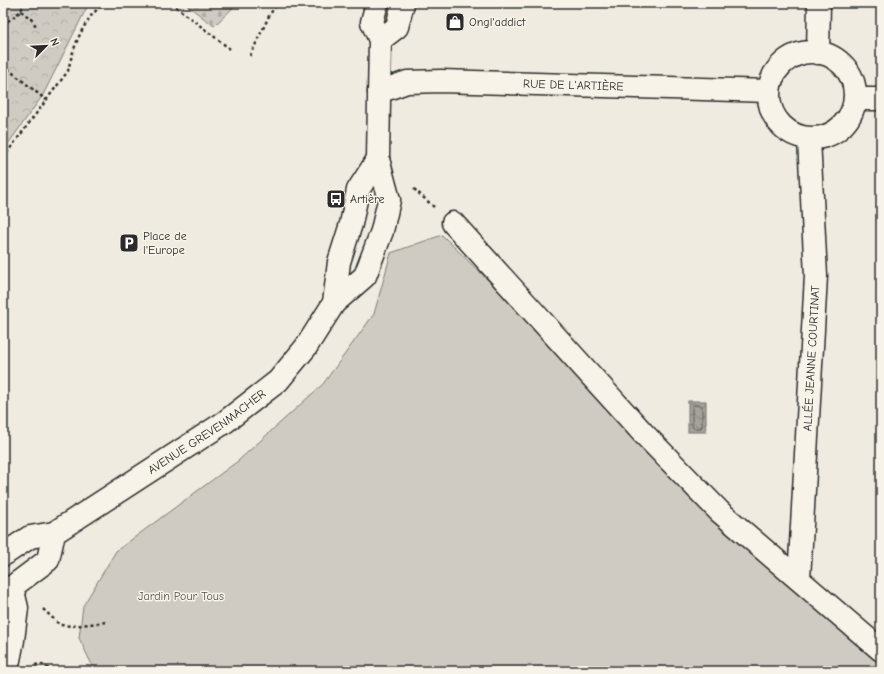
<svg xmlns="http://www.w3.org/2000/svg" width="884" height="674" viewBox="0 0 884 674" font-family="'Comic Neue',sans-serif">
<defs>
<pattern id="cemetery-stones" width="16" height="16" patternUnits="userSpaceOnUse"><rect width="16" height="16" fill="#cfcbc2"/><path d="M2 7V4a2 2 0 0 1 4 0v3zM10 15v-3a2 2 0 0 1 4 0v3z" fill="#b2aea7"/></pattern>
<pattern id="park-crowns" width="20" height="18" patternUnits="userSpaceOnUse"><rect width="20" height="18" fill="#cfcbc2"/><path d="M2 6a3 3 0 1 1 6 0M12 15a3 3 0 1 1 6 0" fill="none" stroke="#b2aea7"/></pattern>
<pattern id="water-waves" width="16" height="10" patternUnits="userSpaceOnUse"><rect width="16" height="10" fill="#a4a29a"/><path d="M0 5q4-4 8 0t8 0" fill="none" stroke="#86847e"/></pattern>
</defs>
<rect width="100%" height="100%" fill="#efebe0"/>
<filter id="ink" filterUnits="userSpaceOnUse"><feTurbulence type="fractalNoise" baseFrequency=".025" numOctaves="2"/><feDisplacementMap in="SourceGraphic" scale="8" xChannelSelector="R" yChannelSelector="G"/><feConvolveMatrix kernelMatrix="1 2 1 2 8 2 1 2 1" color-interpolation-filters="sRGB"/></filter>
<g filter="url(#ink)">
<polygon fill="url(#cemetery-stones)" stroke="#7d7b76" points="184,3 238,3 214,26"/>
<polygon fill="url(#park-crowns)" stroke="#7d7b76" points="3,3 91,3 87,7 43,95 3,151"/>
<polygon fill="#cfcbc2" stroke="#7d7b76" points="442,235 643,433 881,650 881,671 95,671 79,638 83,606 116,551 238,461 323,384 374,314 391,253"/>
<rect fill="url(#water-waves)" stroke="#74726e" x="688" y="401" width="18" height="31"/>
<g fill="none" stroke-linecap="round" stroke-linejoin="round">
<polygon stroke="#5b5b57" stroke-width="1" points="694,405 701,405 702,406 702,426 701,428 693,428 692,426 692,407"/>
<defs>
<g id="minor">
<circle cx="812" cy="95" r="43"/>
<polyline points="818,53 819,3"/>
<path id="s1" d="M379 92 407 82 441 81 769 91"/>
<polyline points="855,99 881,99"/>
<polyline points="453,223 643,433 720,512 881,650"/>
<path id="s2" d="M799 579 816 276 809 139"/>
<polyline points="7,670 13,640 17,608 12,587"/>
</g>
<g id="major">
<polyline points="380,40 397,27 403,3"/>
<polyline points="334,303 339,262 351,224 358,190 378,159"/>
<path id="s3" d="M3 555 30 537 54 533 225 422 278 381 306 347 334 303 365 276 382 231 389 200 378 159 380 40 372 22 377 3"/>
<polyline points="3,589 12,587 48,560 54,533"/>
</g>
</defs>
<use href="#minor" stroke="#2b2b2b" stroke-width="25"/>
<use href="#major" stroke="#2b2b2b" stroke-width="25"/>
<g stroke="#2b2b2b" stroke-width="2.5" stroke-dasharray="3 3" stroke-linecap="butt">
<polyline points="171,3 230,49"/>
<polyline points="21,11 31,19 36,26"/>
<polyline points="3,25 21,11 24,3"/>
<polyline points="250,56 270,14 278,3"/>
<polyline points="3,65 46,100"/>
<path d="M3 158 68 71C72 52 79 32 91 16 95 11 100 7 105 3"/>
<polyline points="414,189 434,207"/>
<polyline points="43,609 60,625 72,626 107,622"/>
<polyline points="35,665 42,664 52,671"/>
</g>
<use href="#minor" stroke="#f7f3e8" stroke-width="22"/>
<use href="#major" stroke="#f7f3e8" stroke-width="22"/>
</g>
</g>
<defs>
<symbol id="shop-square" viewBox="-11 -11 22 22"><rect x="-9" y="-9" width="18" height="18" rx="4" fill="#2b2b2b" stroke="#f7f3e8"/><path d="M-5-2.5h2.3a2.7 3.5 0 0 1 5.4 0H5L5.5 6h-11ZM-1.5-2.5h3a1.5 2.3 0 0 0-3 0Z" fill="#fff"/></symbol>
<symbol id="bus-square" viewBox="-11 -11 22 22"><rect x="-9" y="-9" width="18" height="18" rx="4" fill="#2b2b2b" stroke="#f7f3e8"/><path d="M-5-6H5V4H4V6H2V4H-2V6H-4V4H-5ZM-3.5-4V0h7V-4ZM-3.5 1.2v1.5H-2V1.2ZM2 1.2v1.5H3.5V1.2Z" fill="#fff"/></symbol>
<symbol id="parking-square" viewBox="-11 -11 22 22"><rect x="-9" y="-9" width="18" height="18" rx="4" fill="#2b2b2b" stroke="#f7f3e8"/><path d="M-3.5-5.5H1a3.5 3.5 0 0 1 0 7H-1V5.5H-3.5ZM-1-3.4V-.6H.8a1.4 1.4 0 0 0 0-2.8Z" fill="#fff"/></symbol>
</defs>
<g fill-rule="evenodd">
<use href="#shop-square" x="444" y="11" width="22" height="22"/>
<use href="#bus-square" x="325" y="188" width="22" height="22"/>
<use href="#parking-square" x="118" y="232" width="22" height="22"/>
</g>
<g text-anchor="middle" dominant-baseline="central" stroke-width="3" stroke-linejoin="round" paint-order="stroke">
<g font-size="12" fill="#2b2b2b" stroke="#f7f3e8" text-anchor="start">
<text x="469" y="22">Ongl'addict</text>
<text x="350" y="199">Artière</text>
<text x="143" y="236">Place de<tspan x="143" dy="14">l'Europe</tspan></text>
</g>
<g font-size="12" fill="#2b2b2b" stroke="#f7f3e8">
<text stroke="none"><textPath href="#s1" startOffset="196">RUE DE L'ARTIÈRE</textPath></text>
<text stroke="none"><textPath href="#s2" startOffset="221">ALLÉE JEANNE COURTINAT</textPath></text>
<text stroke="none"><textPath href="#s3" startOffset="240">AVENUE GREVENMACHER</textPath></text>
</g>
<g font-size="12" fill="#545351" stroke="#f7f3e8">
<text x="181" y="596">Jardin Pour Tous</text>
</g>
</g>
<rect width="884" height="674" fill="none" stroke="#f7f3e8" stroke-width="16"/>
<rect x="8" y="8" width="868" height="658" fill="none" stroke="#2b2b2b" stroke-width="1.5" filter="url(#ink)"/>
<g transform="translate(46 46) rotate(66)" stroke="#f7f3e8" stroke-width="3" paint-order="stroke">
<path d="M0-3L7 15L0 10L-7 15Z" fill="#2b2b2b"/>
<text y="-6" font-size="11" font-weight="bold" text-anchor="middle" fill="#2b2b2b">N</text>
</g>
</svg>
